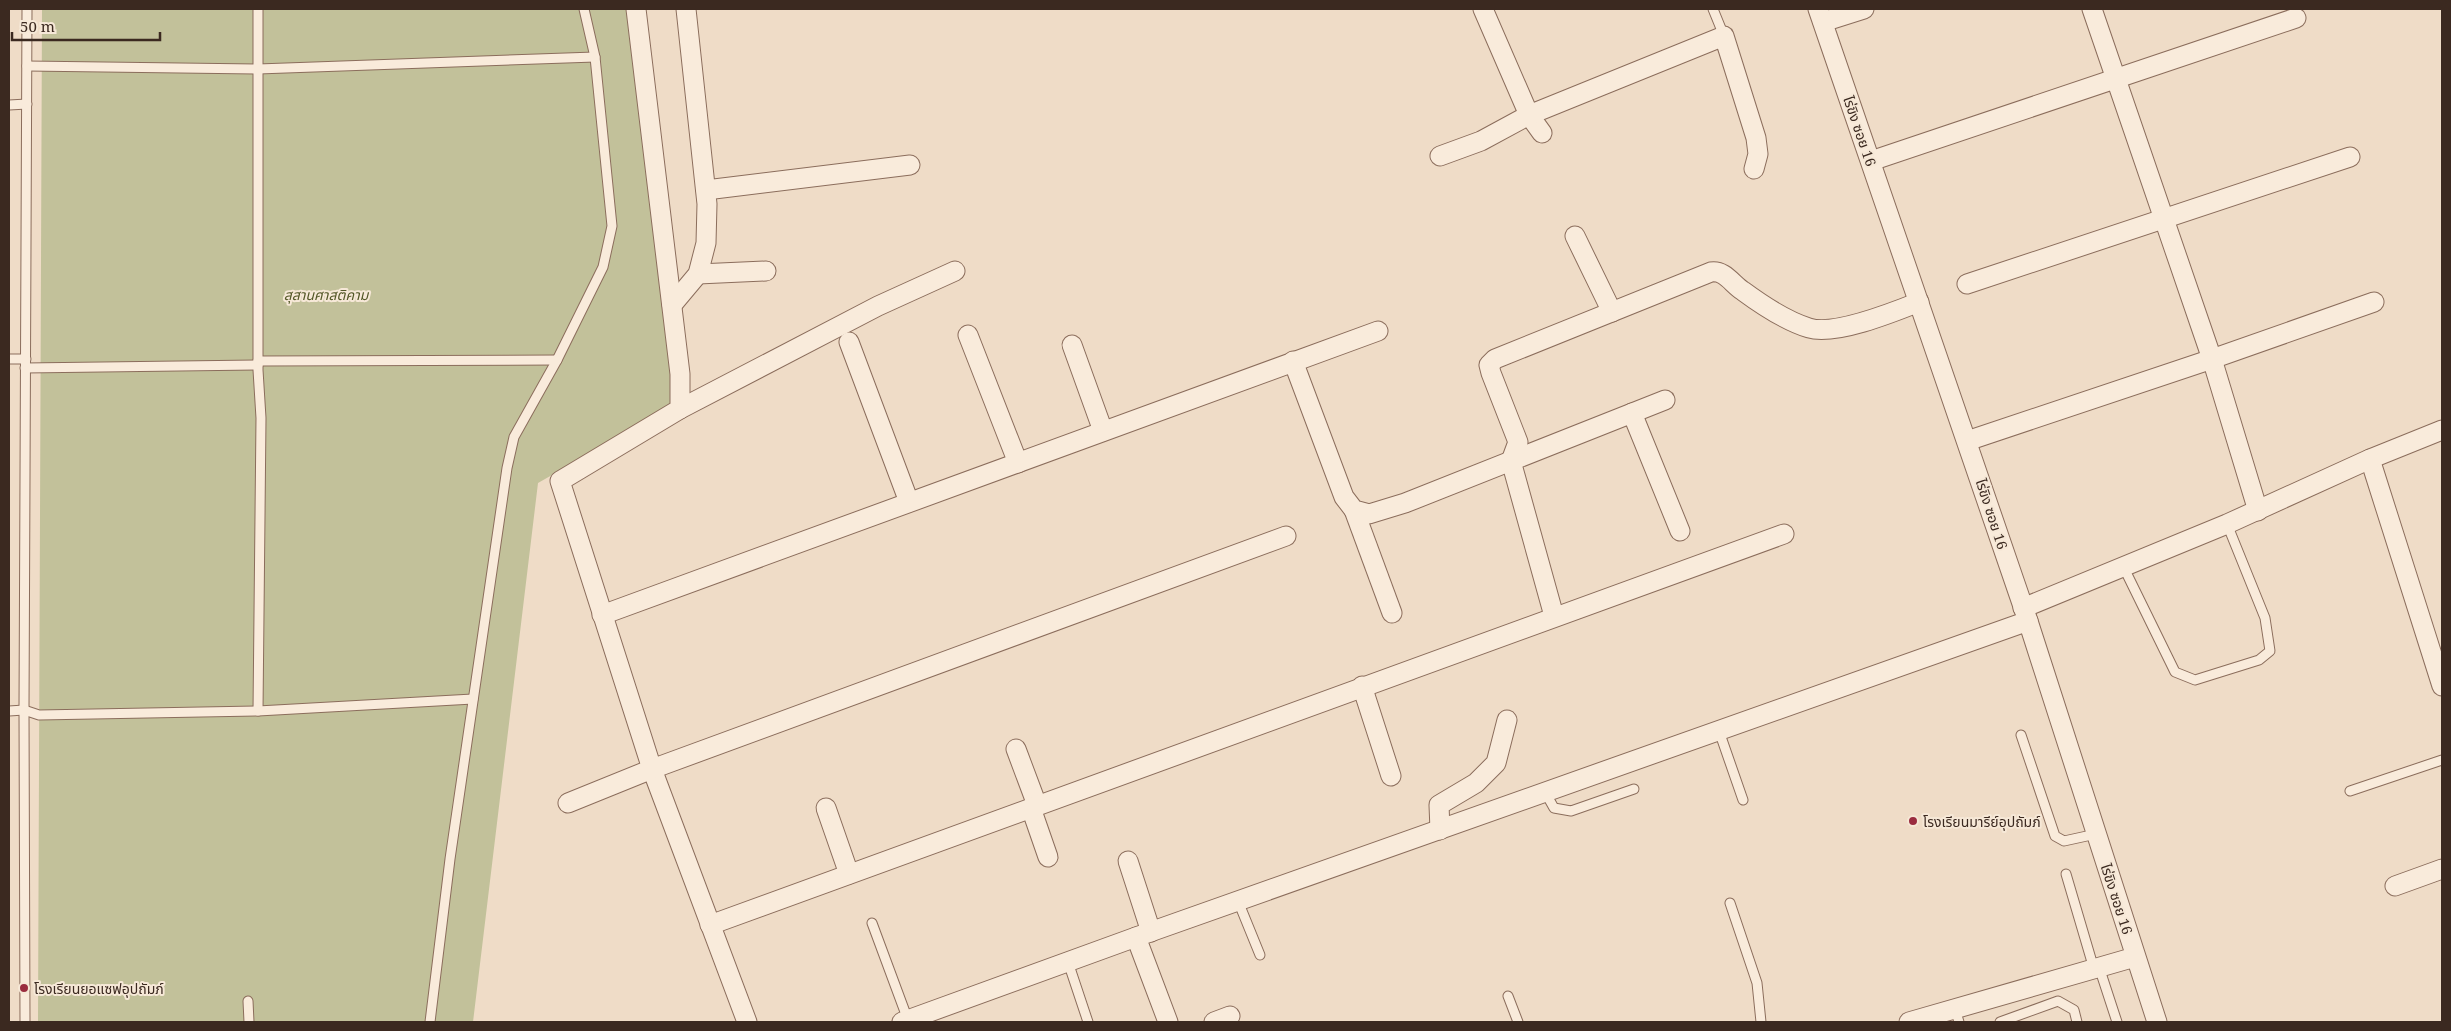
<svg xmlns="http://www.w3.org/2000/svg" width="2451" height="1031" viewBox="0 0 2451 1031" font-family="'Noto Serif','Noto Sans Thai',serif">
<rect width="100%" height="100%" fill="#efdcc7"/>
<polygon fill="#c2c19a" points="42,9 630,9 676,385 668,409 538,483 473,1022 38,1022"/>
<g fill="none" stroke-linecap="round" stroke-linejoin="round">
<defs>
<g id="service">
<polyline points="1713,9 1724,36"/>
<polyline points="27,66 258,69 595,57"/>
<polyline points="9,105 27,104"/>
<polyline points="9,359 26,359"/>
<polyline points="258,361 557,360"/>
<polyline points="25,368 258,365"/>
<polyline points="2123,566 2175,672 2195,680 2259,660 2270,651 2265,618 2227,524"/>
<polyline points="9,711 24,710 39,715 258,711 473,699"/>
<polyline points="258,711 261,418 258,370 258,9"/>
<polyline points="1719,731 1743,800"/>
<polyline points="2021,735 2055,836 2064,841 2096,834"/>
<polyline points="2350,791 2442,760"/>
<polyline points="1545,792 1554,808 1571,811 1634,789"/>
<polyline points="2066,874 2094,969"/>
<polyline points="1238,901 1260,955"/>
<polyline points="1730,903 1757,983 1761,1022"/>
<polyline points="872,923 908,1020"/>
<polyline points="1068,962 1088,1022"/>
<polyline points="2099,967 2117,1022"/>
<polyline points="1508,996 1518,1022"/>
<polyline points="248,1001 249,1022"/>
<polyline points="1955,1009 1959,1022"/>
<polyline points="25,1022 24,710 27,9"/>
<polyline points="430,1022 450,859 507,468 514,437 557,360 603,267 612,226 595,57 584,9"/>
<polyline points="2000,1022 2058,1001 2074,1010 2077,1022"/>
</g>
<g id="minor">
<polyline points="636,9 680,374 680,409 560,481 652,769 747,1022"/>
<polyline points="1483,9 1529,115 1542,133"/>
<polyline points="1818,9 2028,621 2157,1022"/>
<polyline points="2092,9 2212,359 2258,511"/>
<polyline points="1823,22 1864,9"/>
<polyline points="1440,156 1481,141 1529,115 1724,36 1756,138 1758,154 1754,169"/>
<polyline points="1871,161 2296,18"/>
<polyline points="706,190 910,165"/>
<polyline points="1575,236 1612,312"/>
<polyline points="698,274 766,271"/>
<polyline points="1967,284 2350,157"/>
<polyline points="672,305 698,274 706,243 707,204 686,9"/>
<polyline points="968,335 1018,463"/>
<polyline points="849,342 909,502"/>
<polyline points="1072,345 1103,431"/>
<polyline points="1293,361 1344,497 1354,510 1369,514 1405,503 1665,400"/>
<polyline points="680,409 878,306 955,271"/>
<polyline points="1632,413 1680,531"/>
<polyline points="1967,441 2212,359 2374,302"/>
<polyline points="2370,459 2442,686"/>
<polyline points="1354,510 1392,613"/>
<polyline points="2023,608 2227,524 2370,459 2442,430"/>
<polyline points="602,615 1378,331"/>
<path d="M1554 616 1511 461 1518 442 1491 373 1489 365 1495 359 1711 272C1725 270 1732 284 1743 291 1762 305 1786 321 1809 328 1835 336 1894 312 1919 302"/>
<polyline points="1362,686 1391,776"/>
<polyline points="1016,749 1037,805"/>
<polyline points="568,803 652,769 1286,536"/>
<polyline points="826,808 849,874"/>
<polyline points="1031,808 1048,857"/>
<polyline points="1440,830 1439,805 1476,783 1496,763 1507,720"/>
<polyline points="1128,861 1151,932"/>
<polyline points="2395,886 2442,869"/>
<polyline points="710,925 1784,534"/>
<polyline points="1136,937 1168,1022"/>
<polyline points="902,1022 1136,937 2028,621"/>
<polyline points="1214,1022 1230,1016"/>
<polyline points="1909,1022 2135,957"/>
</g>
</defs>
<use href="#service" stroke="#8b6d5c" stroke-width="11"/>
<use href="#minor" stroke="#8b6d5c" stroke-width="21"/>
<use href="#service" stroke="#f9ebdb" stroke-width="9"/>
<use href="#minor" stroke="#f9ebdb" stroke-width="19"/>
</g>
<g fill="#9a2c3f" stroke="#f6e8d7" stroke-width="2">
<circle cx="1913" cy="821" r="5"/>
<circle cx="24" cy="988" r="5"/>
</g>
<g text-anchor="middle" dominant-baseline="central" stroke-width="4" stroke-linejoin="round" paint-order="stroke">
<g font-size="14" fill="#3b2920" stroke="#f6e8d7">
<text transform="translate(1860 131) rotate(71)">ไร่ขิง ซอย 16</text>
<text transform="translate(1992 514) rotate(72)">ไร่ขิง ซอย 16</text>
<text transform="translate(2117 899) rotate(72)">ไร่ขิง ซอย 16</text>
</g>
<g font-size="14" font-style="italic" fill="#535727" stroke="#f6e8d7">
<text x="326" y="294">สุสานศาสติคาม</text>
</g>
<g font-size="14" fill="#3b2920" stroke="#f6e8d7" text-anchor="start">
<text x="1923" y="821">โรงเรียนมารีย์อุปถัมภ์</text>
<text x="34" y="988">โรงเรียนยอแซฟอุปถัมภ์</text>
</g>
</g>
<rect width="2451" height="1031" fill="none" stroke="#3b2920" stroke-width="20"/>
<path d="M12 32v8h148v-8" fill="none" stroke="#3b2920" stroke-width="2.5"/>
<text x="20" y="32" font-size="15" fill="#3b2920" stroke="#f6e8d7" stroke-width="4" paint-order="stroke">50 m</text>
</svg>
